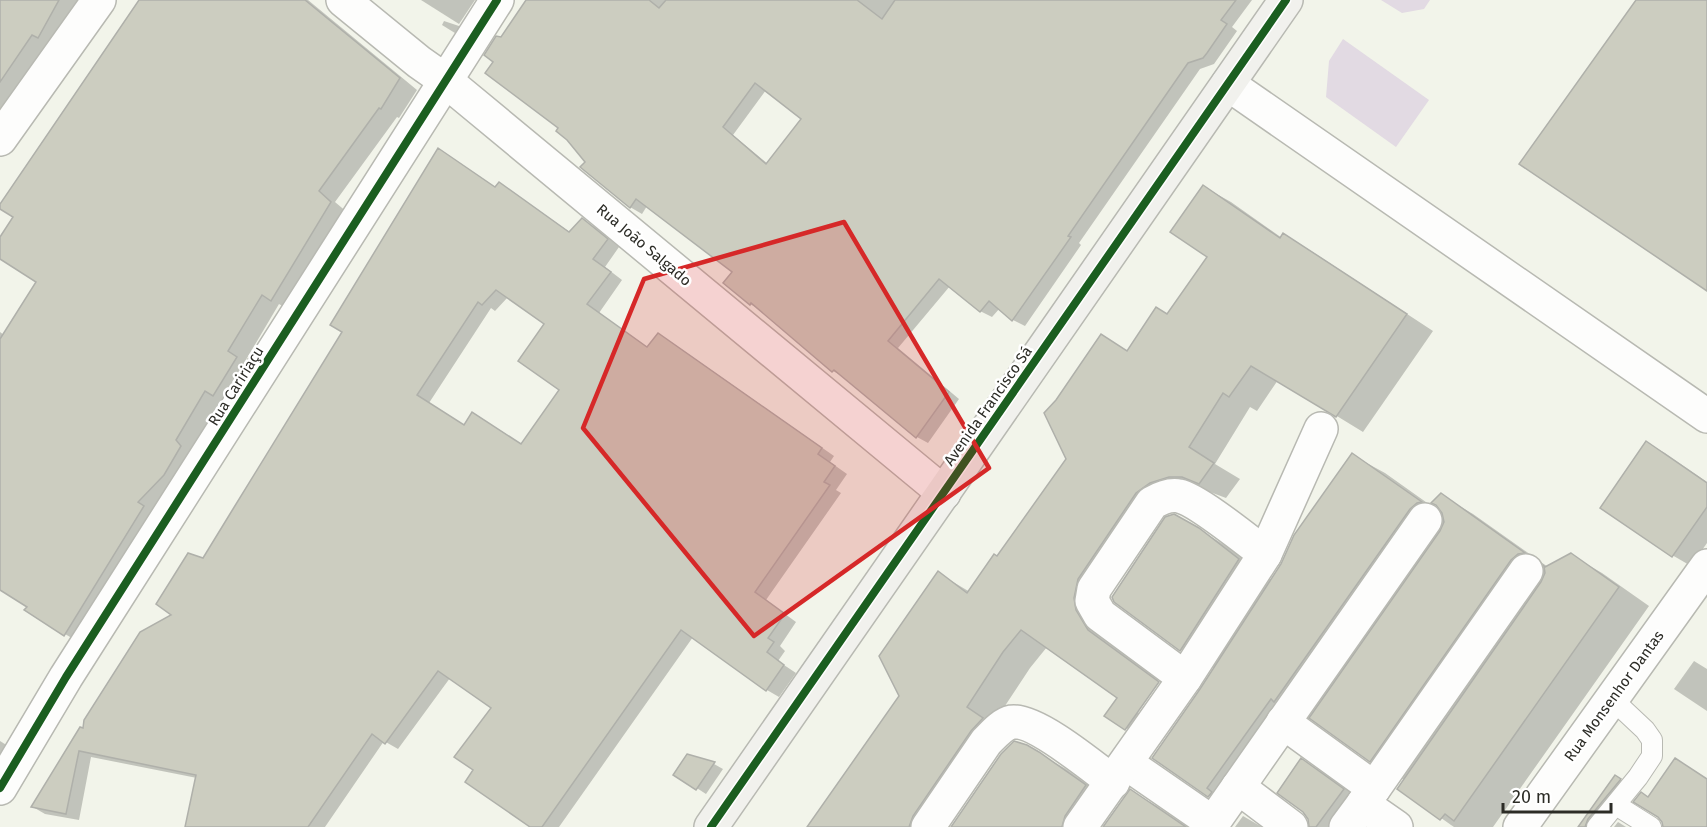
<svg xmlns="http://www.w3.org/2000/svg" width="1707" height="827" viewBox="0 0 1707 827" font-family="'Fira Sans',sans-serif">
<rect width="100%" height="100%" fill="#f2f4ea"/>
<g fill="#e2dae3">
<polygon points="1381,0 1430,0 1424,9 1402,13"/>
<polygon points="1343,39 1429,100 1396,147 1326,97 1329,61"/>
</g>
<g fill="#0003" fill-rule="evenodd">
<polygon points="0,0 80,0 54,46 48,43 2,111 0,110"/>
<polygon points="140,0 308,0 417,90 399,118 397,117 335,202 348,213 289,310 279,304 244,363 254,369 82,644 65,634 29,606 0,588 0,332 4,335 38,282 0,258 0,239 15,217 0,206"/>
<polygon points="421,0 475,0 459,24"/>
<path d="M548 0H1252L1232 27 1237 31 1214 64 1200 69 1079 243 1081 245 1025 326 1013 320 1000 308 992 317 980 311 950 286 898 348 959 399 928 443 917 437 844 377 833 371 761 310 750 304 734 272 647 206 642 214 630 207 587 162 560 128 496 61 502 39ZM766 90 803 119 768 164 733 135Z"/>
<polygon points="444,21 459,26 467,31 463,38 442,25"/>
<path d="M500 184 571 233 582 220 595 227 619 247 605 267 622 280 599 313 648 348 671 342 834 456 830 462 847 474 836 490 841 493 766 600 796 622 780 646 785 651 778 661 796 673 779 697 767 690 693 637 559 827H533L475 770 493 708 450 678 398 749 384 741 325 827H211L197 778 91 757 79 820 45 814 33 807 84 730 174 615 204 559ZM508 297 547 324 561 390 522 445 464 426 429 403 491 308 495 311Z"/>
<polygon points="1204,187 1231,202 1282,238 1284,235 1311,251 1433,331 1363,432 1278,380 1257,411 1250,407 1215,464 1240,479 1226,498 1210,492 1197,492 1163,508 1105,594 1102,627 1115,647 1159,679 1137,711 1139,713 1162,681 1185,699 1153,745 1106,715 1119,698 1047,647 1030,668 993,724 943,827 809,827 901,696 938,573 970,592 998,557 1068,460 1057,401 1102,336 1128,352 1168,316 1209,256"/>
<polygon points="1647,443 1665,453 1707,482 1707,543 1691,566 1672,555"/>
<polygon points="1352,455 1385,473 1447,517 1441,495 1473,514 1548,567 1571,555 1602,573 1649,606 1493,827 1454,827 1451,825 1399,788 1404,780 1371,760 1310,717 1308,720 1303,717 1239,808 1243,811 1241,814 1209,796 1154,758 1215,669 1181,650 1115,601 1179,517 1244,557 1253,566 1272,580"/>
<polygon points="1694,661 1707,669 1707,711 1674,689"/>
<polygon points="0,741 16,751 0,776"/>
<polygon points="1026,746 1066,769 1112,802 1095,827 952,827"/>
<polygon points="688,756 714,764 723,769 706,794 675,774"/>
<polygon points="1302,760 1329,776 1370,806 1356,827 1311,827"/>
<polygon points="1616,777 1632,787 1606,827 1580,827"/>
<polygon points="1130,791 1157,806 1188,827 1105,827"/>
<polygon points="1243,816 1262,827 1235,827"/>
<polygon points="1618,822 1626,827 1614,827"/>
</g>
<g fill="#cccdc0" stroke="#afb0aa" stroke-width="1.5" fill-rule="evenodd">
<polygon points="0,0 59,0 38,38 32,35 0,82"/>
<polygon points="139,0 305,0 400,78 381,109 379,108 319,191 331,202 271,301 262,295 228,351 237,357 213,396 205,391 176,440 181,446 164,475 138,502 144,506 64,636 24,610 27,607 0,590 0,339 36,282 0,259 0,237 13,217 0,209 0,204"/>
<path d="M526 0H649L659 8 666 0H857L882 19 895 0H1236L1221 20 1227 24 1207 53 1203 58 1188 63 1068 236 1071 237 1012 321 989 301 980 312 939 279 888 341 949 392 916 438 834 370 832 372 751 303 750 305 723 283 732 272 636 199 630 208 580 167 585 162 567 140 556 131 558 128 485 73 493 62 484 55 496 36 501 37ZM755 83 801 119 766 164 723 127Z"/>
<polygon points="1636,0 1707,0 1707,291 1519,164"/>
<path d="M438 148 495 187 499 182 569 232 582 218 608 239 593 259 611 272 587 304 647 347 658 333 822 448 818 454 835 466 824 482 830 485 755 592 785 614 768 638 774 642 767 652 784 665 766 691 681 630 542 827H530L465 782 473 770 454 757 491 708 438 671 385 744 372 734 308 827H185L196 775 79 751 66 814 31 807 80 727 83 728 84 720 140 632 171 615 156 604 188 553 203 558 233 509 342 332 330 325ZM496 290 544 324 518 361 559 390 521 444 472 412 464 425 417 395 478 302 482 305Z"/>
<polygon points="1203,185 1280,238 1283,233 1407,314 1336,417 1251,366 1229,397 1223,393 1189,447 1214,463 1199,484 1182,477 1169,477 1150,483 1136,493 1078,579 1074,598 1076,610 1088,630 1159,682 1125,730 1104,716 1117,698 1021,630 1003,652 967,707 983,718 971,731 913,816 909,827 807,827 899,696 879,656 938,571 967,593 994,554 997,556 1066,459 1044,413 1056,400 1101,334 1127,351 1156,307 1167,314 1207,257 1170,232"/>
<polygon points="1646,441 1707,483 1707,507 1672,557 1600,508"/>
<polygon points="1352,453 1422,502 1417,503 1410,509 1274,702 1271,699 1207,788 1212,792 1208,797 1152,758 1200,689 1281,564 1294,535"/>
<polygon points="1441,493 1525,553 1518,554 1511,560 1370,762 1309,718 1440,531 1444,522 1442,513 1436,505 1431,503"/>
<polygon points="1174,514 1199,528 1239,559 1180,651 1114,602 1112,597 1165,517"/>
<polygon points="1571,553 1619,587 1454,821 1445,814 1440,820 1397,789 1541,582 1545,573 1544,566 1545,567"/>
<polygon points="1014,741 1027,745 1039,752 1086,785 1065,816 1062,827 951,827 1001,754"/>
<polygon points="687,754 715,762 696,790 673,775"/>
<polygon points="1301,758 1344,789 1316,827 1309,827 1308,819 1303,812 1277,793"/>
<polygon points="1675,758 1707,779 1707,827 1663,827 1662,822 1658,817 1633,802 1641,792 1648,797"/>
<polygon points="1615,775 1621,779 1588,819 1585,827 1578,827"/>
<polygon points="1130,789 1186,827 1103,827"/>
</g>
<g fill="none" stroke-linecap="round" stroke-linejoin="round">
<defs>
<g id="lane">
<polyline points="1616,805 1651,827"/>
<polyline points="1597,827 1638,777 1652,756 1652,740 1645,730 1612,699"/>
</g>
<g id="street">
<polyline points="343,0 419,62 446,81 944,493"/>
<polyline points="1228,84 1707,416"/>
<polyline points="0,139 99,0"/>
<path d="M1185 678 1100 615 1092 601 1094 589 1152 503C1159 499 1170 494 1179 496 1196 499 1248 541 1265 554"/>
<polyline points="1283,722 1374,788"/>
<polyline points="1126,763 1213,823"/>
<polyline points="1238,787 1291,827"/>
<polyline points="0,788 66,677 497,0"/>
<polyline points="1363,804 1526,571"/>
<path d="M928 827 986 742C993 735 1002 724 1012 722 1035 719 1093 767 1113 782"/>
<polyline points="1080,827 1185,678 1265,554 1321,429"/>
<polyline points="1210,827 1425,520"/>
<polyline points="1346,827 1363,804 1396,827"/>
<polyline points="1520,827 1707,566"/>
</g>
<polyline id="secondary" points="711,827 1286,0"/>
</defs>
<use href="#lane" stroke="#b8b9b2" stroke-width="22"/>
<use href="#street" stroke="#b8b9b2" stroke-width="36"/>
<use href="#secondary" stroke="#b8b9b2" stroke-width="36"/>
<use href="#lane" stroke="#fdfdfc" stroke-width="20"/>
<use href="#street" stroke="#fdfdfc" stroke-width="33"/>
<use href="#secondary" stroke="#f1f1ed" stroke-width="33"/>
<defs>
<g id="cycleway">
<polyline points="0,788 66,677 497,0"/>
<polyline points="711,827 1286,0"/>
</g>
</defs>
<use href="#cycleway" stroke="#fff" stroke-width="11"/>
<use href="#cycleway" stroke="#1b5e20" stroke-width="8"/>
</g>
<path fill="#d62828" fill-opacity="0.2" stroke="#d62828" stroke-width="4.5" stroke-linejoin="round" d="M844 222 989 468 754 636 583 428 644 279Z"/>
<g text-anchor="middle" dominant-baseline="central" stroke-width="5" stroke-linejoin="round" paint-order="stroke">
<g font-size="15" fill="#2c2c26" stroke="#fff">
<text transform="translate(644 245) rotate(40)">Rua João Salgado</text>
<text transform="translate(236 386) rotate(-58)">Rua Caririaçu</text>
<text transform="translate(988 406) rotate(-55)">Avenida Francisco Sá</text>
<text transform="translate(1614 696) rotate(-54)">Rua Monsenhor Dantas</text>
</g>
</g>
<path d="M1503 803v9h108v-9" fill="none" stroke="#2c2c26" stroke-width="3"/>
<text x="1512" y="803" font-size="18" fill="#2c2c26" stroke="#ffffff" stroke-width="4.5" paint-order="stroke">20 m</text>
</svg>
